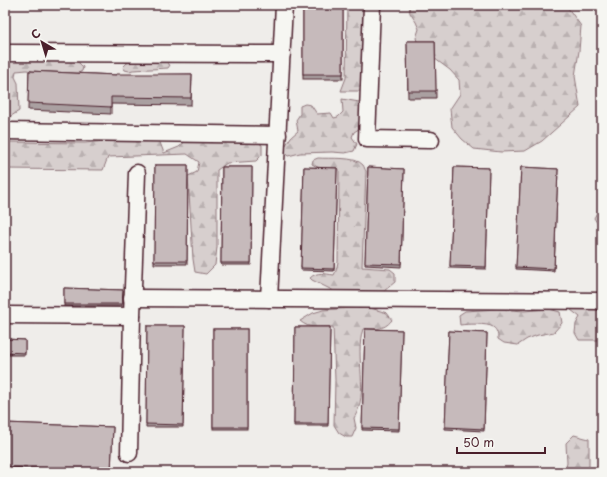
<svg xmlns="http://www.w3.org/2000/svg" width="607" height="477" viewBox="0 0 607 477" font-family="'Playpen Sans',sans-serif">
<defs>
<pattern id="forest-firs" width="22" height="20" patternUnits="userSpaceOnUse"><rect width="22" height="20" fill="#d7cfce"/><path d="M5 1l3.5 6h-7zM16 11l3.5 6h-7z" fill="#bab1b1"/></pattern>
</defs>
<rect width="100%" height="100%" fill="#efedea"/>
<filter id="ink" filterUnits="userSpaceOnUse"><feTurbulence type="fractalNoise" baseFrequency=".025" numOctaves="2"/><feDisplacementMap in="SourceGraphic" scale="8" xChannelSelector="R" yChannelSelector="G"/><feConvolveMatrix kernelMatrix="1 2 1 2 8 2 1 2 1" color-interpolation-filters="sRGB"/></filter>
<g filter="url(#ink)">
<g fill="url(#forest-firs)" stroke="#90777c">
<polygon points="347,5 368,5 365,91 341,91 346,78"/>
<polygon points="409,5 543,5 552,8 568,8 581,26 579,51 575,76 580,107 542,141 525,151 501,152 474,149 462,139 452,127 450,109 460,94 459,80 450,70 419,47 416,38 419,29 416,22 410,13"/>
<polygon points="72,59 79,63 83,67 82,71 75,75 38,73 27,70 16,71 15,77 18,83 19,111 8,118 5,118 5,60"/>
<polygon points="136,62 166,62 170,65 168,68 133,70 129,71 125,70 123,67 127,63"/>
<polygon points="342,99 365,103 365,125 354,132 352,137 357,144 354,151 345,153 332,152 300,153 288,156 282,151 291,137 298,131 296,120 300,114 300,106 305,104 311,105 317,114 331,113 334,118 338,117 343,112"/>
<polygon points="125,139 159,140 164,153 179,147 187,140 254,140 262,145 262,155 256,161 227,163 217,170 217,247 215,265 206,274 195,272 193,259 188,176 197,172 199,162 187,154 108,157 103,170 5,169 5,142 85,143"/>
<path d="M318 158C329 159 356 156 363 165 364 166 365 170 366 171L362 267 390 269 395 273V282L384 291 361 293 334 291 312 280 310 278C317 271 325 274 334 275L336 271 338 262 339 169 319 168 312 164 313 160Z"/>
<polygon points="602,203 602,229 601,229 594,218"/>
<polygon points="576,301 602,305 602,340 579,340 575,333 576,324 580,317 571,310"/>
<path d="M367 307 387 313 392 320C383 331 376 328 363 329 354 357 370 393 354 418L356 428 352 437H346L339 433 334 425 335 380 333 327C321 326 310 330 300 321L313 313 323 310Z"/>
<path d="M498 309 524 311 549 309 560 312 562 323 554 332 538 335 527 339 518 345 504 343 498 339C498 334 497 330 493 327 487 323 467 324 460 325L459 315 465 311Z"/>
<polygon points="574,435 589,439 589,470 601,472 565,472 567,463 566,443"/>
</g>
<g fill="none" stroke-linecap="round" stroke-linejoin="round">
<defs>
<g id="minor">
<polyline points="372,5 367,139 431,140"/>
<polyline points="5,53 282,54"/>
<polyline points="5,131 278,135"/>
<polyline points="132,298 602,301"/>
<polyline points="269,299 284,5"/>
<polyline points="5,315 132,316"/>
<polyline points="129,453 132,316 137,173"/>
</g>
</defs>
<use href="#minor" stroke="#4a1f2b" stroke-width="19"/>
<use href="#minor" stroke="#f6f6f2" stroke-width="16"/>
</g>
<g fill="#aaa0a1" stroke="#4a1f2b">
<rect x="303" y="5" width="40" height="74"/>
<polygon points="407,41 435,41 436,98 408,98"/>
<polygon points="29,71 116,75 192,74 191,105 111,104 111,114 28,110"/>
<polygon points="155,165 188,165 187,264 154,264"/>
<polygon points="222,167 252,167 251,265 221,265"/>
<polygon points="304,167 337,168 334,271 301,270"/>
<polygon points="368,167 404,169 401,267 365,265"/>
<polygon points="454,167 489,168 486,269 450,268"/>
<polygon points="521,167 558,169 554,271 516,269"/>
<polygon points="64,288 123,290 122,306 64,306"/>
<polygon points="147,326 185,326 183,427 146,427"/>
<polygon points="295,327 330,327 328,426 294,426"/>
<rect x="213" y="329" width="34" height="100"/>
<polygon points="365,329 402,330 399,431 362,430"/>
<polygon points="449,331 487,333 484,431 445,429"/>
<polygon points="5,339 25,340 25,355 5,355"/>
<polygon points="5,423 113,427 111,472 21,472 5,471"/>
</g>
<g fill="#c6babb" stroke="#4a1f2b">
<rect x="303" y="5" width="40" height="69"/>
<polygon points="407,41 435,41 436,91 408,91"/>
<polygon points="29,71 116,75 116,74 192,74 191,98 111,97 111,107 28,103"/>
<polygon points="155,165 188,165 187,261 154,261"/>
<polygon points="222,167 252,167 251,263 221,263"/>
<polygon points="304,167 337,168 334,269 301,268"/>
<polygon points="368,167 404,169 401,264 365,263"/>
<polygon points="454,167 489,168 486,267 450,266"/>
<polygon points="521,167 558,169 554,269 516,267"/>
<polygon points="64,288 123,290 122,304 64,304"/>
<polygon points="147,326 185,326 183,425 146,424"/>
<polygon points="295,327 330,327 328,424 294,424"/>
<rect x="213" y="329" width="34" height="98"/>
<polygon points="365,329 402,330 399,429 362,428"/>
<polygon points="449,331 487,333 484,429 445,427"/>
<polygon points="5,339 25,340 25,353 5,352"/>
<polygon points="5,423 113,427 111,471 5,467"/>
</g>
</g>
<rect width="607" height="477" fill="none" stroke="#f6f6f2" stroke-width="20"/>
<rect x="10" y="10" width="587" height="457" fill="none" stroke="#4a1f2b" stroke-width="1.5" filter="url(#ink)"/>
<g transform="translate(42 42) rotate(322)" stroke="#f6f6f2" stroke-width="3" paint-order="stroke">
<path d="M0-3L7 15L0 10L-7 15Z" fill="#4a1f2b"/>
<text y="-6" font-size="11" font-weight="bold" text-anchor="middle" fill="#4a1f2b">С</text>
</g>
<path d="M457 447v6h88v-6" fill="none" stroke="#4a1f2b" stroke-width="2"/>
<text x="463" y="447" font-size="12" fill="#4a1f2b" stroke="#f6f6f2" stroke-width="3" paint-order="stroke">50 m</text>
</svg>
